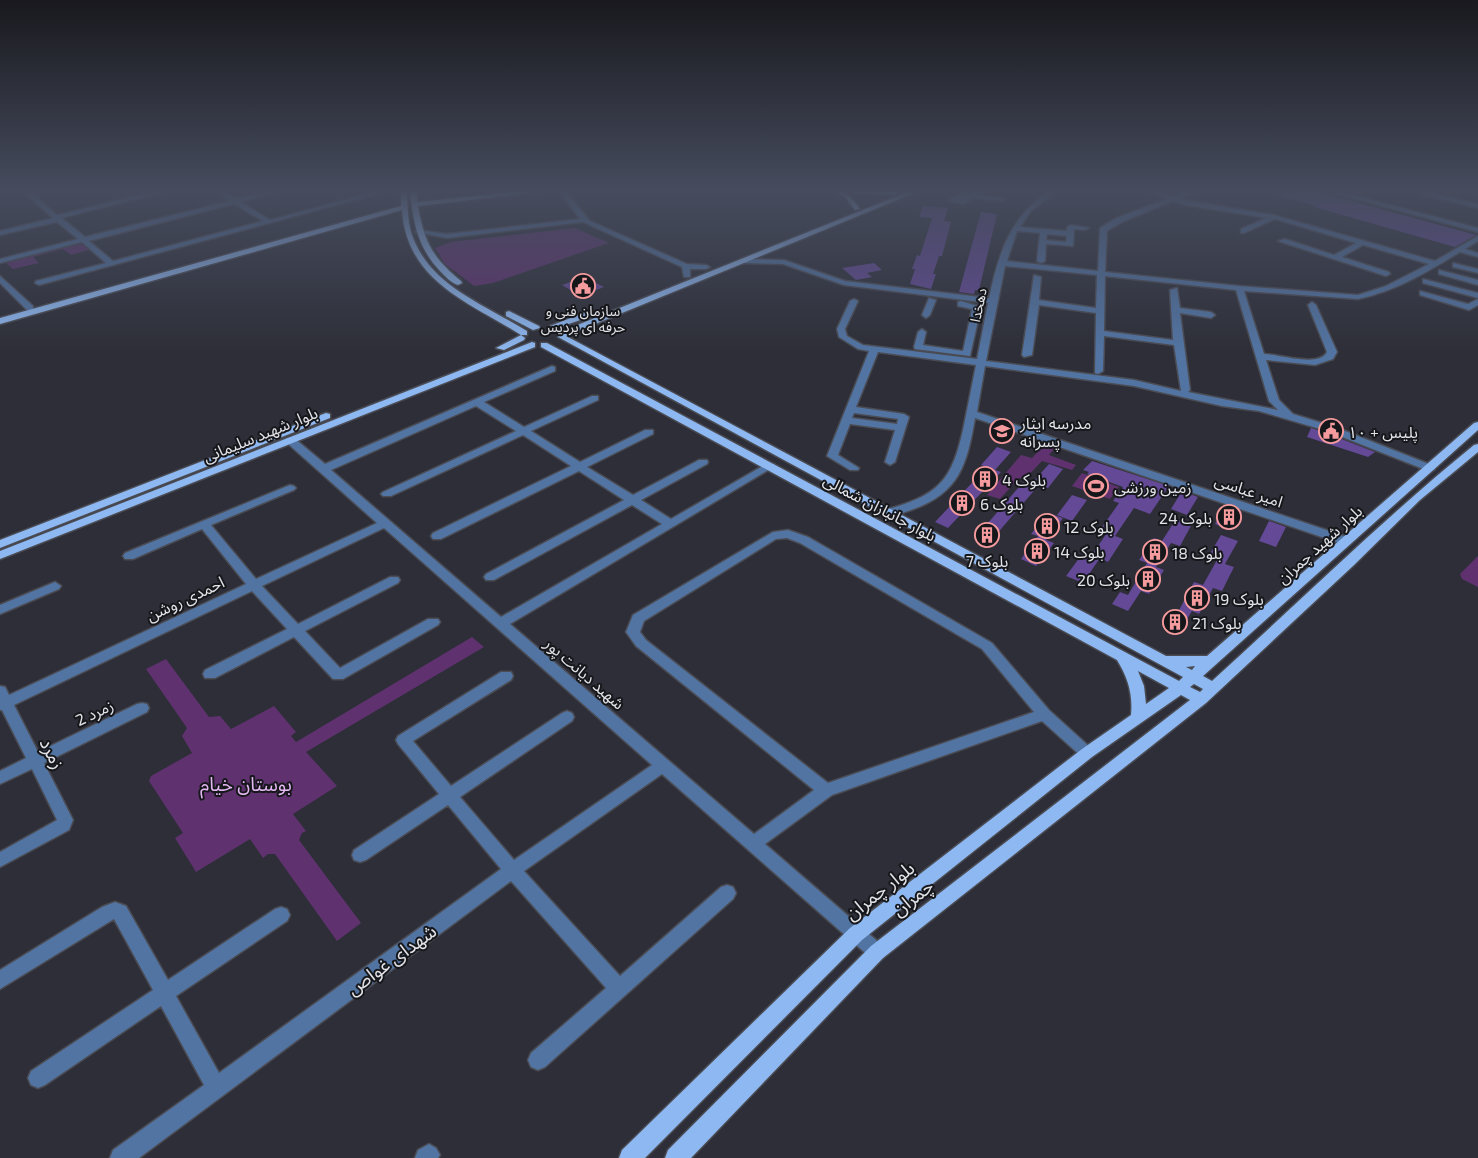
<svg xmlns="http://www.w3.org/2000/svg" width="1478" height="1158" viewBox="0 0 1478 1158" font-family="'Exo 2','Noto Sans Arabic',sans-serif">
<rect width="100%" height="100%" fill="#2d2e37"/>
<g fill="#5f326f">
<polygon points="575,228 609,243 493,283 474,286 445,264 435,248 451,242"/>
<polygon points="78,244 85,245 92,249 71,255 63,249 33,257 39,263 13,269 6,263"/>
<polygon points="1045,444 1055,448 1049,455 1076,465 1072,470 1042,461 1026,478 1019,478 1000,499 987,495 1021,455 1032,458"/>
<polygon points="1082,473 1119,487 1110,499 1072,486"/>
<polygon points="1478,556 1478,587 1462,579 1460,574"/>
<polygon points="472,637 484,647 306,752 337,786 293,814 306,831 302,833 299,840 361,923 337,941 275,854 268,854 263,858 250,839 196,872 175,838 183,833 149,781 151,776 192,753 182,736 187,728 146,669 166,659 209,717 220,716 231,729 274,706 296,732 291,736 296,742"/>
</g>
<g fill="#634996">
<polygon points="1270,191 1315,191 1476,235 1455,247 1314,207 1315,206 1270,193"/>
<polygon points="923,206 948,208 944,221 951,222 942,256 939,256 933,274 936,274 931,289 910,284 915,269 912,269 917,255 920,256 932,218 919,217"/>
<polygon points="981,212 997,214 979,290 975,290 974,294 959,292"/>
<polygon points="874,263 882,270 867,273 872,277 856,280 842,268"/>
<polygon points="584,277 604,287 581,296 562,285"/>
<polygon points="1311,428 1326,433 1375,452 1368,457 1307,437"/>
<polygon points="997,447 1011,452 995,470 981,465"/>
<polygon points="1092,461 1169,486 1150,514 1134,508 1115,536 1123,539 1108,562 1100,558 1083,583 1066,576 1083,553 1091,556 1107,533 1100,530 1119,503 1113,501 1123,487 1087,474 1089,472 1083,470"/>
<polygon points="1049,464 1063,469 1048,488 1033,482"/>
<polygon points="987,467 1001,472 948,528 935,522"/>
<polygon points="1025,480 1039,485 989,543 975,538"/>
<polygon points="1182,491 1198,497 1187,515 1171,509"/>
<polygon points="1072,495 1087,500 1072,521 1057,515"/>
<polygon points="1225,506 1242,512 1231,530 1215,524"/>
<polygon points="1048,513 1063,518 1046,540 1054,543 1036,566 1021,559 1038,536 1031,534"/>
<polygon points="1176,519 1192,524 1180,546 1171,543 1156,567 1164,570 1149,594 1141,591 1128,611 1112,604 1120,592 1128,595 1147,563 1139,560 1154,538 1162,541"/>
<polygon points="1269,521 1286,527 1276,547 1259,541"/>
<polygon points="1221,535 1238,541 1225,564 1234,567 1222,591 1213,588 1199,614 1192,611 1179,632 1162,625 1170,612 1177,614 1194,582 1203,585 1217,560 1208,557"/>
</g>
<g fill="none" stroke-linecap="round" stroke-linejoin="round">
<defs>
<g id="minor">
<path d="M22 191H29L57 215 156 191H168L62 218 85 237 229 201 215 191H223L236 199 268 191H279L241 202 270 220 378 191 381 193 39 285 35 283 36 281 106 263 82 242 0 263V259L78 239 57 222 0 235V231L53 218ZM234 204 263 221 113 261 89 241Z"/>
<polygon points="559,191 566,191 590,221 687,264 706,265 710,267 706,269 690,269 690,277 684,277 682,267 583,222 447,238 415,232 419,230 447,234 580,219"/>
<polygon points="965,191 973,191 967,195 977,191 986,191 980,195 1005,199 1002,201 972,198 964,204 948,201"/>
<path d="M1049 191H1057L1031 211 1020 227 1067 231V227L1071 225 1089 228 1085 230 1074 229 1073 246 1046 244 1045 261 1041 263 1037 261 1040 233 1017 231 1007 261 1098 271 1100 228 1116 218 1167 199 1147 191H1157L1173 197 1187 191H1196L1179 199 1274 215 1435 261 1478 236V241L1465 249 1478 253V257L1460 252C1427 272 1396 291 1358 299L1244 291 1264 354C1279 354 1319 368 1327 352L1308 305 1312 302 1316 305 1337 352 1333 359 1315 365 1266 360 1279 400 1293 414 1335 427 1434 466 1435 468 1434 470H1426L1327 431 1259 411 1222 406 1134 386 985 366 977 412 1350 538 1352 541 1350 544H1342L975 418C967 464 960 493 911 510 902 513 890 518 881 515L879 513 881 511C938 496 952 483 964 425 968 405 972 385 976 365L878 352 856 407 904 414 909 417 895 462 890 465 885 462 895 430 850 424 838 455 859 468 858 470H850L827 456 869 351 858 349 839 337 837 329 850 301 854 299 858 301 845 329 847 336 863 345 977 359 988 303 844 285 783 264 741 263 737 261 741 259 784 260 845 281 989 298C999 253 1009 218 1049 191ZM1173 201 1185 205 1266 218 1241 229V233H1244L1275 219 1356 243 1334 255 1285 239 1278 241 1386 276 1390 274 1389 272 1342 257 1363 245 1429 264 1386 286 1358 295 1239 286 1105 272 1107 231 1122 222ZM1047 234 1067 236 1066 242 1046 240ZM1005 266 1097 275 1096 308 1039 300 1041 277 1034 275 1022 355 1024 357 1032 355 1039 305 1096 313 1095 373 1098 374 1103 371 1104 336 1174 345 1181 391 1134 380 986 361ZM1105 276 1236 290 1269 401 1278 410 1188 392 1190 390 1180 313 1211 318 1215 315 1211 312 1180 308 1177 288 1170 290 1173 340 1104 331ZM854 413 898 419 897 424 852 418Z"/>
<polygon points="1326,191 1337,191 1478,228 1478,232"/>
<polygon points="1423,191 1478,204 1478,208 1421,194 1420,193"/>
<polygon points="1453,263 1478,269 1478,273 1453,267"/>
<polygon points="1439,270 1478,280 1478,285 1439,274"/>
<polygon points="0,276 33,306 33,310 27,310 0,283"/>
<polygon points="1423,279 1478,293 1478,298 1423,283"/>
<polygon points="1420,291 1468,304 1478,299 1478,305 1469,310 1420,295"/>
<polygon points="929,298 936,300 930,315 926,318 922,315"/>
<polygon points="961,301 981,307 970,356 915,349 914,347 918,332 922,329 926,332 923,345 963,351 972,309 958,306 958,302"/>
<path d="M552 366 555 367V371L484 402 524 427 592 396H598V400L531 431 580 462 645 430H653V434L587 467 633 495 699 460H707L708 462 707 464 641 500 671 519 766 464H774L775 466 510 624 754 834 814 790 636 646 626 632 633 615 773 532 788 530 808 537 992 643 1049 710 1092 749 1095 753 1092 757 1087 759 1082 757 1042 721 832 795 765 844 883 946 886 952 883 958 877 961 871 958 662 774 524 871 620 976 721 887 727 885 733 887 736 893 733 899 545 1067 538 1070 531 1067 528 1060 531 1053 606 988 511 881 139 1158H110L113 1150 204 1085 161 1006 45 1085 38 1088 31 1085 28 1078 31 1071 153 990 114 919 0 989V970L102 907 115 902 126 906 168 980 275 909 281 907 287 909 290 915 287 921 176 996 219 1073 501 869 448 805 366 860 360 862 354 860 352 855 354 850 439 794 398 744 396 740 398 736 501 672H511L513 676 511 680 413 741 451 786 562 713 567 711 572 713 574 717 572 721 460 797 514 860 652 765 384 528 262 586 298 624 390 577H398L400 580 398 583 305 631 340 668 428 619H438L440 622 438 625 343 679H333L294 637 215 678H205L203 674 205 670 287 629 252 591 14 705 38 752 137 704 142 703 147 704 149 708 147 712 44 763 73 820 69 830 0 867V852L57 820 32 769 0 784V771L26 758 2 710H0V686L5 687 9 695 246 584 202 529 133 559H125L123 556 125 553 290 485 294 486 296 488 294 490 211 525 256 579 377 523 286 442V438H294L325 464ZM476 406 516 431 383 492 381 494 383 496H391L523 435 571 466 433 533 431 536 433 539H441L579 471 624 500 486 574 484 577 486 580H494L632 505 662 524 501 617 331 470ZM787 538 800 543 982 649 1034 712 828 783 646 640 640 632 644 621 776 539Z"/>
<polygon points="55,582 61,586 59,589 0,614 0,605"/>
<polygon points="429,1144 436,1148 440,1155 438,1158 415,1158 418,1150"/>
</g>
<g id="major">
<path d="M401 191H407C408 207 407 225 414 240 433 287 487 306 527 331V335H521C469 302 407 282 402 210L0 324V318L401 206Z"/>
<path d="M410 191H416L418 202 522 191H548L418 206C424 242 433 258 461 281L462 283 458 285C451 283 445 276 440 271 418 248 413 222 410 191Z"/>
<path d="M833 191C847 191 852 198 860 209L855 210 845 197Z"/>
<polygon points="851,191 895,191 898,193 895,195 854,193"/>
<path d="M910 191H919L566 336 1166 656H1207L1474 423 1478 422V430L1203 676 1212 681C1299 602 1383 519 1474 445L1478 444V452L1420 500 1354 565 1206 703 883 958 691 1158H665L668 1150 871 946 1190 700 1181 695 1092 757 862 940 645 1158H619L622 1150 850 928 1082 749 1131 715C1133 694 1128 678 1117 660L541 347V343H547L1179 681 1183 677 558 337 560 332ZM1195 666 1192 670 1186 667ZM1138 671 1169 688 1146 704 1144 686ZM1194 684 1203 689 1200 692 1190 687Z"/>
<polygon points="509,311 539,326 540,328 533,330 506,316 506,312"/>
<polygon points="586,312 589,313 589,317 554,329 550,326"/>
<polygon points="521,335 525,338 524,340 504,350 496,348"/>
<polygon points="532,342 535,343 535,347 0,559 0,551"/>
<polygon points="326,413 330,414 330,418 0,548 0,540"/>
</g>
</defs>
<use href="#minor" stroke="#4a4b53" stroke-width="3"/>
<use href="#major" stroke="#4a4b53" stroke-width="3"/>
<use href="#minor" fill="#5274a2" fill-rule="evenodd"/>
<use href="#major" fill="#8eb8f1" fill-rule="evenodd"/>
</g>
<linearGradient id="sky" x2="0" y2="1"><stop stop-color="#19191e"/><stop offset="0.54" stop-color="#464c5e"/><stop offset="1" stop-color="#464c5e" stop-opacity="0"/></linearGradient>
<rect width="1478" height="353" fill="url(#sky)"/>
<defs>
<symbol id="civic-ring" viewBox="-11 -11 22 22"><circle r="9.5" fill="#16171b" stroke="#f59b9e" stroke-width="1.5"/><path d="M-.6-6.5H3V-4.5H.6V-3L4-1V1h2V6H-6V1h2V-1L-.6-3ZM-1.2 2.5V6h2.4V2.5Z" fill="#f59b9e"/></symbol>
<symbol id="school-ring" viewBox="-11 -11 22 22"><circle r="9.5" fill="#16171b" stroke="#f59b9e" stroke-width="1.5"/><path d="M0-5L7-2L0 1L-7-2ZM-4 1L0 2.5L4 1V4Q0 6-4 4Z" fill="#f59b9e"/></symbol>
<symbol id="building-ring" viewBox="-11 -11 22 22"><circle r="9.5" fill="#16171b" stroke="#f59b9e" stroke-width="1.5"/><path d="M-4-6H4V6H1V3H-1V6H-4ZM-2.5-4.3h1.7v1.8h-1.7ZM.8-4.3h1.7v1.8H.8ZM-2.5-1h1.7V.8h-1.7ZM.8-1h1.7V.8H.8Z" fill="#f59b9e"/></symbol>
<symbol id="stadium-ring" viewBox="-11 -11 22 22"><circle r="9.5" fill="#16171b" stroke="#f59b9e" stroke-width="1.5"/><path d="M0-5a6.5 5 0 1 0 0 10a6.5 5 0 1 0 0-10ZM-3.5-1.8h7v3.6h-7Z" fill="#f59b9e"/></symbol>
</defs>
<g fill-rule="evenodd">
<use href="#civic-ring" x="569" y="272" width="28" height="28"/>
<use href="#school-ring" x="988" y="417" width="28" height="28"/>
<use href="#civic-ring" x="1317" y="417" width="28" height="28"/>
<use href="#building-ring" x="971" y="465" width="28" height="28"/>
<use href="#stadium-ring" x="1082" y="472" width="28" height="28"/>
<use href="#building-ring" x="948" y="489" width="28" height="28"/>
<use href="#building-ring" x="1215" y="503" width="28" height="28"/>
<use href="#building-ring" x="1033" y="512" width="28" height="28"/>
<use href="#building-ring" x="973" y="521" width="28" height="28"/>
<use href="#building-ring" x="1023" y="537" width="28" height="28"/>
<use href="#building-ring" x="1141" y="538" width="28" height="28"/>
<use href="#building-ring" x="1134" y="565" width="28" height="28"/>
<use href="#building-ring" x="1183" y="584" width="28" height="28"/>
<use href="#building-ring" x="1161" y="608" width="28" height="28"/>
</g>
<g text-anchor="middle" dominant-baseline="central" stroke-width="4" stroke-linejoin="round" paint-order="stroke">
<g font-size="14" fill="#e2e3e8" stroke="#16171b">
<text transform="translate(978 305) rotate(-78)">دهخدا</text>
</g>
<g font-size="14" fill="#e2e3e8" stroke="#16171b">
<text x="583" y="310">سازمان فنی و<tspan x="583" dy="16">حرفه ای پردیس</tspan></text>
</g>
<g font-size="16" fill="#e2e3e8" stroke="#16171b" text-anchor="start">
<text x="1020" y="422">مدرسه ایثار<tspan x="1020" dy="18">پسرانه</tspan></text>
<text x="1348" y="431">پلیس + ۱۰</text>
<text x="1002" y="479">بلوک 4</text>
<text x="1114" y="486">زمین ورزشی</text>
<text x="980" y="503">بلوک 6</text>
<text x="1212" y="517" text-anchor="end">بلوک 24</text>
<text x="1064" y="526">بلوک 12</text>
<text x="1054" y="551">بلوک 14</text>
<text x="1172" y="552">بلوک 18</text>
<text x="987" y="560" text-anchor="middle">بلوک 7</text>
<text x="1130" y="579" text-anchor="end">بلوک 20</text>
<text x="1214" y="598">بلوک 19</text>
<text x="1192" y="622">بلوک 21</text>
</g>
<g font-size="16" fill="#e2e3e8" stroke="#16171b">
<text transform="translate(260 434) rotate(-22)">بلوار شهید سلیمانی</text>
<text transform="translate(1249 490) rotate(19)">امیر عباسی</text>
<text transform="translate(880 507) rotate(28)">بلوار جانبازان شمالی</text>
<text transform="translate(1319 544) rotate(-42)">بلوار شهید چمران</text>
<text transform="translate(185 598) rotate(-25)">احمدی روشن</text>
<text transform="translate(585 673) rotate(41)">شهید دیانت پور</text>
<text transform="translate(94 712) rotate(-26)">زمرد 2</text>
</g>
<g font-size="19" fill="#e2e3e8" stroke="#16171b">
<text transform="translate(53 753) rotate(63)">زمرد</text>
<text transform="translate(879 890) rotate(-38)">بلوار چمران</text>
<text transform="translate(912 897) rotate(-38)">چمران</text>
<text transform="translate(391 959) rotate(-36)">شهدای غواص</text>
</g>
<g font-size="19" fill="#e3b8f2" stroke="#16171b">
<text x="246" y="783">بوستان خیام</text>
</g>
</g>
</svg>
